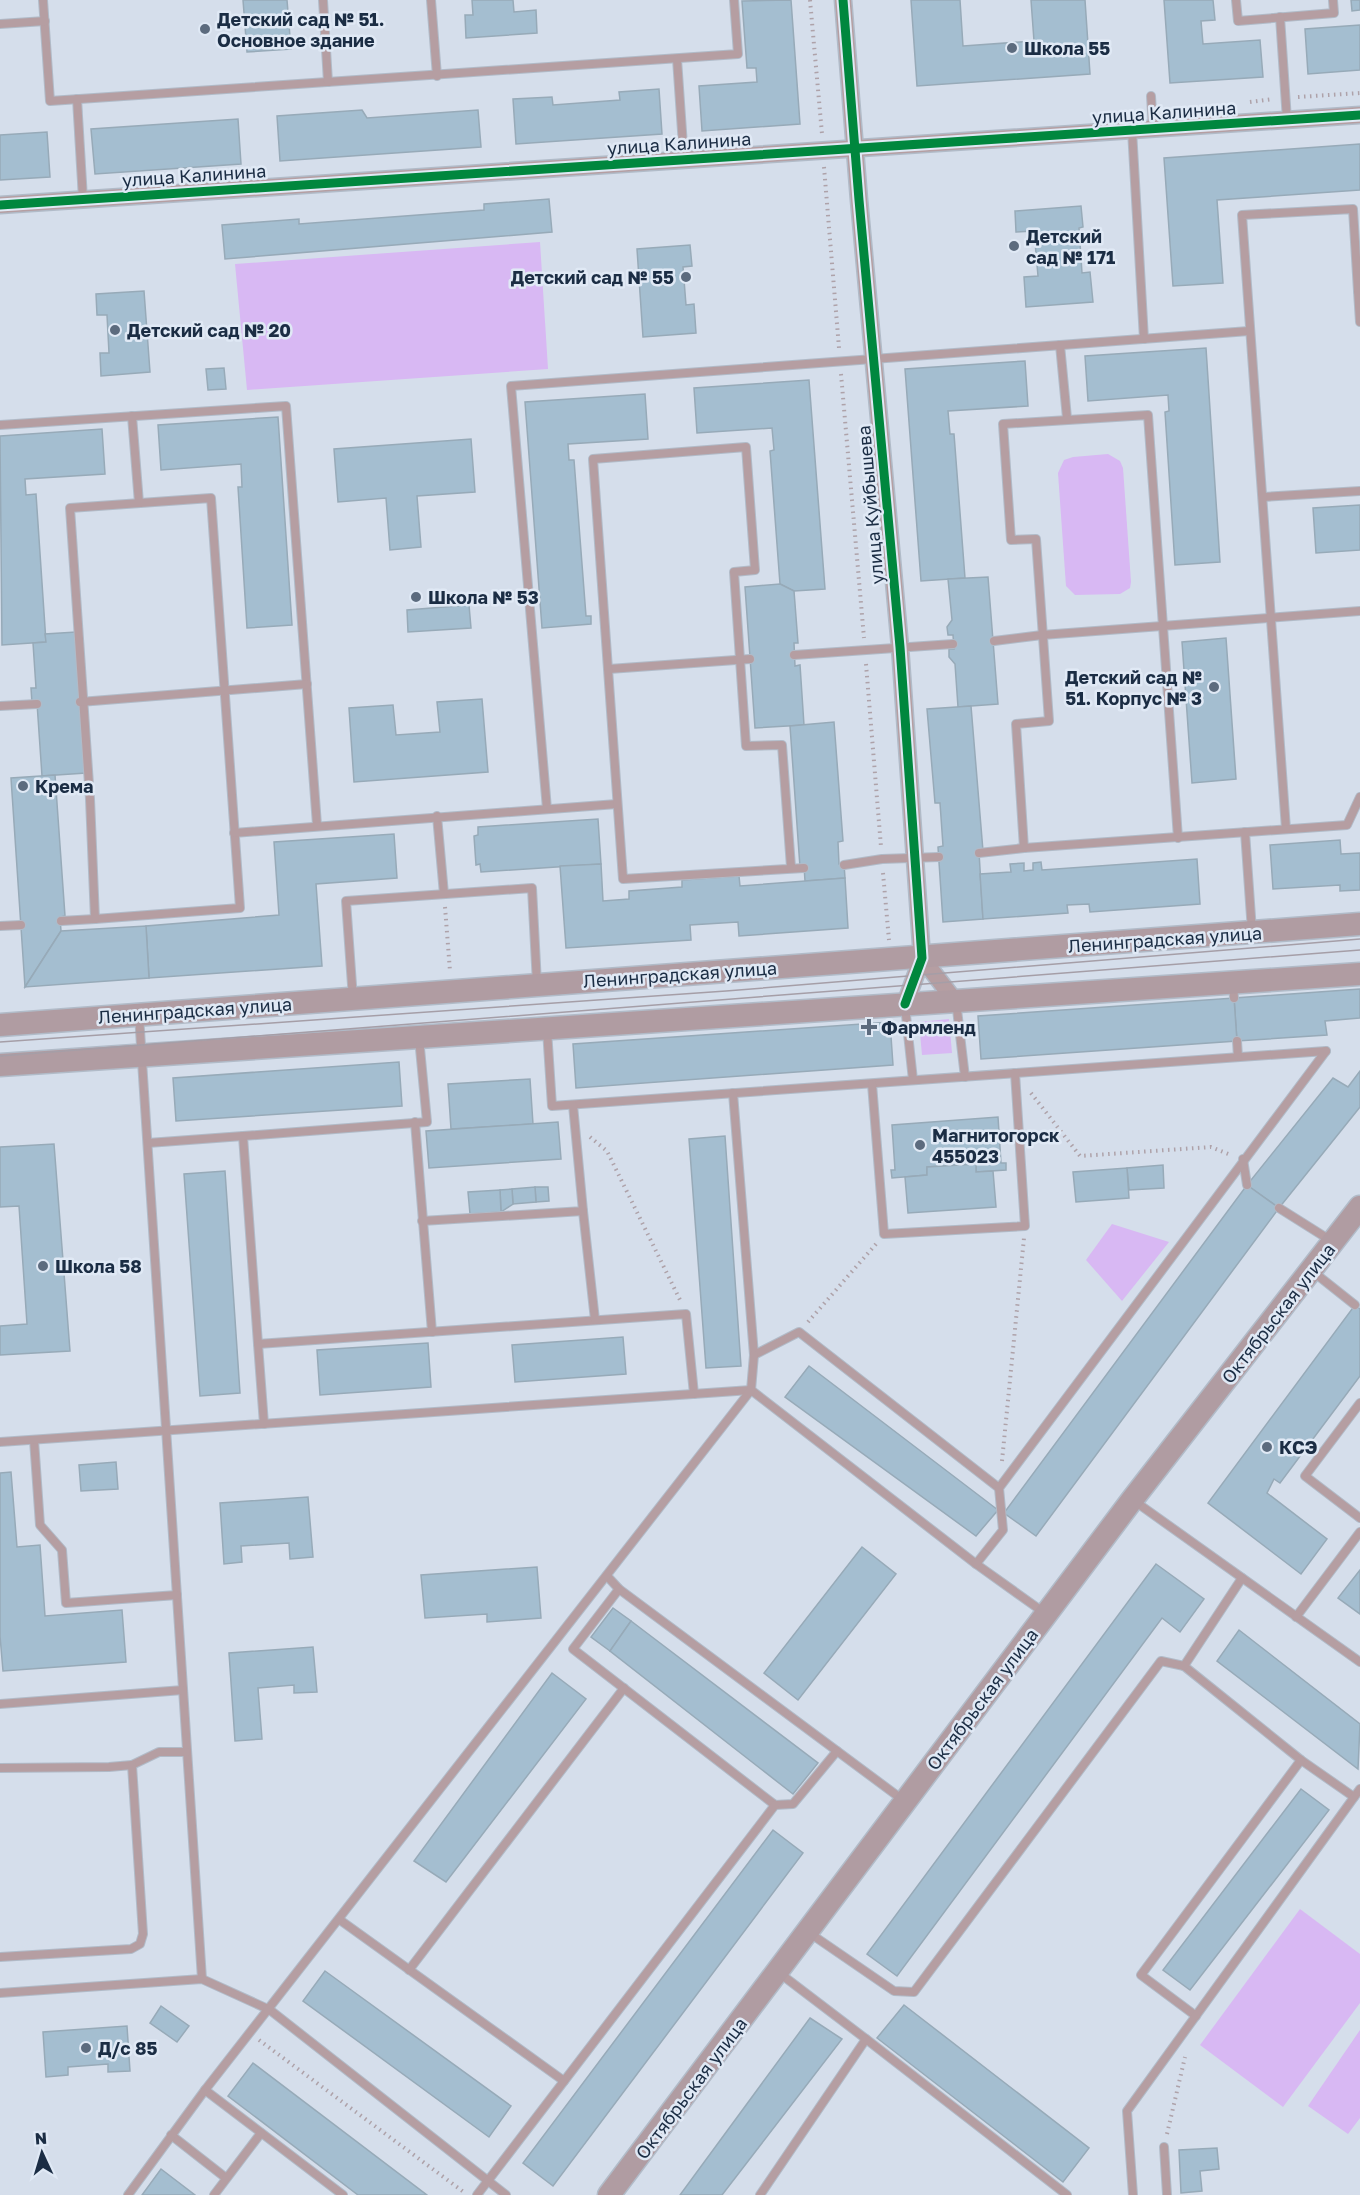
<svg xmlns="http://www.w3.org/2000/svg" width="1360" height="2195" viewBox="0 0 1360 2195" font-family="'Golos Text',sans-serif">
<rect width="100%" height="100%" fill="#d5deeb"/>
<g fill="#d8b8f3">
<polygon points="540,242 548,369 247,390 235,264"/>
<polygon points="1108,454 1120,461 1123,468 1131,582 1130,588 1120,594 1075,595 1066,586 1058,473 1064,460 1073,457"/>
<polygon points="949,1019 952,1053 922,1055 919,1022"/>
<polygon points="1112,1224 1169,1242 1122,1301 1086,1260"/>
<polygon points="1300,1909 1360,1954 1360,2003 1283,2107 1200,2045"/>
<polygon points="1360,2030 1360,2118 1348,2134 1308,2106"/>
</g>
<g fill="#a4bed0" stroke="#97aab8" stroke-width="1.5">
<polygon points="243,0 287,0 291,49 247,52"/>
<polygon points="472,0 513,0 514,12 536,10 537,33 466,38 465,15 473,15"/>
<polygon points="791,0 800,124 702,131 699,86 757,82 756,68 747,68 742,1"/>
<polygon points="911,0 960,0 963,46 1034,41 1031,0 1085,0 1090,74 917,86"/>
<polygon points="1164,0 1213,0 1215,20 1201,21 1203,44 1260,40 1263,77 1170,83"/>
<polygon points="1351,0 1360,0 1360,10 1352,11"/>
<polygon points="1360,25 1360,70 1308,74 1305,29"/>
<polygon points="659,89 662,134 516,144 513,99 552,97 553,105 620,100 619,92"/>
<polygon points="362,110 367,118 478,110 481,147 280,161 277,116"/>
<polygon points="238,119 241,164 95,174 91,129"/>
<polygon points="47,132 50,177 0,180 0,135"/>
<polygon points="1360,144 1360,190 1217,200 1223,283 1173,286 1164,158"/>
<polygon points="549,199 552,232 225,259 222,225 299,219 299,224 484,210 484,204"/>
<polygon points="1081,206 1083,227 1079,228 1082,273 1090,272 1093,302 1026,307 1024,277 1038,276 1034,231 1016,232 1015,211"/>
<polygon points="690,245 692,266 683,267 686,305 694,304 696,333 643,337 637,249"/>
<polygon points="144,291 150,372 101,376 100,353 109,353 107,315 97,315 96,294"/>
<polygon points="1206,348 1220,562 1175,565 1165,412 1169,411 1168,395 1088,401 1085,356"/>
<polygon points="1025,361 1028,406 948,411 950,434 954,434 965,578 921,581 905,369"/>
<polygon points="224,368 226,389 208,390 206,369"/>
<polygon points="809,380 825,589 794,591 780,584 770,451 774,450 772,428 697,433 694,388"/>
<polygon points="645,394 648,439 568,444 569,460 574,460 586,616 591,616 591,624 542,628 525,402"/>
<polygon points="278,417 292,625 247,628 238,487 242,487 241,464 161,470 158,425"/>
<polygon points="102,429 105,474 25,479 26,495 36,494 46,642 2,645 0,436"/>
<polygon points="471,439 475,492 417,496 421,547 390,550 386,498 338,502 334,449"/>
<polygon points="1360,505 1360,550 1316,553 1313,508"/>
<polygon points="988,577 998,704 958,707 955,664 949,657 949,649 954,649 953,635 948,635 947,627 952,620 948,579"/>
<polygon points="780,584 794,591 798,643 794,643 795,666 800,665 804,725 755,728 745,587"/>
<polygon points="469,605 471,628 408,632 407,610"/>
<polygon points="76,632 86,773 42,776 37,703 32,703 31,688 36,688 33,643 46,642 45,634"/>
<polygon points="1226,638 1236,779 1192,783 1182,642"/>
<polygon points="482,699 488,772 354,782 349,708 393,705 396,735 440,732 437,702"/>
<polygon points="971,706 983,851 979,852 983,919 943,922 938,847 943,846 940,803 935,803 927,709"/>
<polygon points="834,722 843,841 838,842 839,864 844,864 845,878 805,881 804,866 800,867 790,726"/>
<polygon points="55,775 65,916 60,917 61,931 25,987 11,778"/>
<polygon points="598,819 601,864 481,872 480,864 476,865 474,836 478,835 478,827"/>
<polygon points="394,834 397,878 316,884 322,966 149,978 146,926 279,915 274,842"/>
<polygon points="1340,840 1341,854 1360,853 1360,890 1340,891 1340,885 1273,889 1270,845"/>
<polygon points="1197,859 1200,904 1090,912 1089,904 1067,905 1068,913 983,919 980,874 1011,872 1010,864 1024,863 1024,871 1033,870 1033,863 1041,862 1042,870"/>
<polygon points="601,864 603,901 629,899 629,891 682,887 682,880 739,876 740,886 845,878 848,928 739,936 738,922 690,925 691,940 566,948 560,866"/>
<polygon points="146,926 149,978 25,987 61,931"/>
<polygon points="1360,989 1360,1018 1325,1021 1327,1035 1237,1041 1234,998"/>
<polygon points="1234,998 1237,1041 981,1059 978,1016"/>
<polygon points="890,1022 893,1065 576,1088 573,1044"/>
<polygon points="399,1062 402,1106 176,1121 173,1078"/>
<polygon points="1360,1071 1360,1107 1279,1208 1247,1185 1333,1078 1348,1087"/>
<polygon points="530,1079 533,1124 451,1129 448,1084"/>
<polygon points="998,1117 1001,1163 1006,1163 1006,1170 976,1172 976,1164 927,1167 927,1175 892,1178 891,1170 895,1170 892,1125"/>
<polygon points="558,1122 561,1159 429,1168 426,1131"/>
<polygon points="725,1136 741,1366 706,1368 689,1139"/>
<polygon points="54,1144 70,1351 0,1355 0,1326 27,1324 19,1206 0,1207 0,1147"/>
<polygon points="976,1164 976,1172 993,1171 996,1207 908,1213 905,1177 927,1175 927,1167"/>
<polygon points="1163,1165 1164,1188 1129,1190 1127,1168"/>
<polygon points="1127,1168 1129,1198 1076,1202 1073,1172"/>
<polygon points="225,1171 240,1393 200,1396 184,1174"/>
<polygon points="1247,1185 1279,1208 1036,1536 1004,1513"/>
<polygon points="535,1187 548,1187 549,1201 536,1202"/>
<polygon points="535,1187 536,1202 513,1204 512,1189"/>
<polygon points="512,1189 513,1204 501,1212 500,1190"/>
<polygon points="500,1190 501,1212 470,1214 468,1192"/>
<polygon points="1355,1305 1360,1309 1360,1376 1280,1483 1274,1479 1267,1493 1327,1539 1301,1574 1208,1503"/>
<polygon points="623,1337 626,1374 515,1382 512,1345"/>
<polygon points="428,1343 431,1387 320,1395 317,1350"/>
<polygon points="809,1366 998,1510 976,1536 785,1397"/>
<polygon points="116,1462 118,1489 81,1491 79,1465"/>
<polygon points="11,1472 17,1547 40,1545 45,1616 122,1610 126,1662 3,1671 0,1636 0,1473"/>
<polygon points="308,1497 313,1557 290,1559 289,1543 241,1546 242,1562 224,1564 220,1503"/>
<polygon points="862,1547 896,1574 798,1700 764,1673"/>
<polygon points="1156,1564 1204,1599 1180,1632 1162,1618 897,1976 867,1954"/>
<polygon points="537,1567 541,1618 487,1622 487,1614 425,1618 421,1575"/>
<polygon points="1360,1570 1360,1614 1338,1598"/>
<polygon points="613,1608 631,1621 610,1651 591,1637"/>
<polygon points="631,1621 818,1763 793,1794 610,1651"/>
<polygon points="1239,1630 1360,1724 1358,1769 1217,1661"/>
<polygon points="313,1647 317,1692 294,1693 294,1685 258,1688 262,1739 235,1741 229,1653"/>
<polygon points="552,1673 586,1699 446,1882 414,1861"/>
<polygon points="1301,1789 1329,1810 1190,1990 1163,1970"/>
<polygon points="773,1830 803,1853 553,2186 523,2163"/>
<polygon points="325,1971 511,2106 489,2137 303,2001"/>
<polygon points="904,2005 1089,2148 1063,2182 877,2038"/>
<polygon points="161,2006 189,2026 177,2042 150,2023"/>
<polygon points="810,2018 842,2039 722,2195 680,2195"/>
<polygon points="127,2026 130,2071 108,2072 108,2064 68,2067 68,2075 46,2077 43,2032"/>
<polygon points="253,2063 427,2195 358,2195 228,2096"/>
<polygon points="1217,2148 1219,2169 1200,2171 1202,2191 1181,2193 1179,2150"/>
<polygon points="161,2169 195,2195 142,2195"/>
</g>
<g fill="none" stroke-linecap="round" stroke-linejoin="round">
<defs>
<g id="lane">
<polyline points="43,0 50,101 738,54 734,0"/>
<polyline points="323,0 328,82"/>
<polyline points="431,0 437,76"/>
<polyline points="1236,0 1238,21 1334,13 1333,0"/>
<polyline points="1280,17 1287,120"/>
<polyline points="0,24 45,21"/>
<polyline points="677,59 684,160"/>
<polyline points="1151,96 1153,129"/>
<polyline points="77,99 83,199"/>
<polyline points="1132,130 1144,339"/>
<polyline points="1360,291 1358,291 1360,322"/>
<polyline points="1060,345 1067,418"/>
<polyline points="132,416 139,503"/>
<polyline points="0,425 286,406 317,825"/>
<polyline points="1263,497 1360,491"/>
<polygon points="211,498 240,908 95,919 90,799 70,508"/>
<polyline points="994,641 1042,635 1360,611"/>
<polyline points="794,655 953,644"/>
<polyline points="609,669 750,659"/>
<polyline points="80,702 307,684"/>
<polyline points="0,706 37,704"/>
<polyline points="547,809 511,386 1249,331"/>
<polyline points="437,816 444,894"/>
<polyline points="1286,829 1242,215 1353,209 1358,291"/>
<polyline points="1245,832 1252,931"/>
<polyline points="234,833 617,804"/>
<polyline points="1024,848 1016,724 1049,721 1036,539 1011,540 1003,424 1148,415 1178,838"/>
<polyline points="979,853 1024,848 1347,825 1360,797"/>
<polyline points="844,865 882,859 939,857"/>
<polyline points="791,867 782,745 746,746 734,572 755,570 746,447 593,459 623,879 804,868"/>
<polyline points="61,921 95,919"/>
<polyline points="0,926 21,925"/>
<polyline points="1233,983 1234,998"/>
<polyline points="353,999 346,901 532,888 537,984"/>
<polyline points="956,1001 965,1077"/>
<polyline points="905,1006 913,1080"/>
<polyline points="139,1015 202,1979"/>
<polyline points="547,1030 552,1106 1326,1051"/>
<polyline points="419,1038 427,1122 243,1136 258,1344 686,1314 694,1394"/>
<polyline points="1237,1041 1238,1057"/>
<polyline points="872,1084 884,1234 1025,1226 1015,1073"/>
<polyline points="733,1093 754,1355 799,1332 999,1488"/>
<polyline points="415,1122 432,1332"/>
<polyline points="148,1143 243,1136"/>
<polyline points="1243,1159 1247,1185"/>
<polyline points="1279,1208 1333,1242"/>
<polyline points="583,1211 595,1320"/>
<polyline points="422,1221 583,1211 573,1105"/>
<polyline points="1311,1270 1355,1305"/>
<polyline points="258,1344 264,1424"/>
<polyline points="1360,1403 1305,1476 1360,1518"/>
<polyline points="34,1440 40,1525 62,1550 66,1603 177,1595"/>
<polyline points="0,1442 751,1390 976,1564 1046,1614"/>
<polyline points="1133,1500 1360,1662"/>
<polyline points="976,1564 1003,1530 999,1488 1326,1051"/>
<polyline points="607,1576 619,1589 903,1800"/>
<polyline points="619,1589 573,1649 775,1805 793,1804 837,1751"/>
<polyline points="1296,1617 1360,1532"/>
<polyline points="1184,1666 1301,1760 1354,1797"/>
<polyline points="0,1704 183,1690"/>
<polyline points="0,1768 109,1767 132,1765 159,1752 186,1752"/>
<polyline points="340,1920 564,2081"/>
<polyline points="808,1932 894,1991 914,1992 1161,1661 1184,1666 1242,1578"/>
<polyline points="0,1957 131,1949 140,1944 143,1934 132,1765"/>
<polyline points="409,1970 624,1688"/>
<polyline points="0,1993 202,1979 270,2010 506,2195"/>
<polyline points="1196,2016 1141,1975 1301,1760"/>
<polyline points="866,2039 1067,2195"/>
<polyline points="205,2090 343,2195"/>
<polyline points="171,2135 226,2178"/>
<polyline points="1164,2147 1167,2195"/>
<polyline points="128,2195 205,2090 751,1390 754,1355"/>
<polyline points="214,2195 261,2133"/>
<polyline points="477,2195 775,1805"/>
<polyline points="760,2195 866,2039 778,1972"/>
<polyline points="1133,2195 1127,2111 1360,1789"/>
</g>
<g id="street">
<polyline points="843,0 859,200 900,647 922,958 905,1004"/>
<polyline points="0,205 1360,115"/>
<polyline points="922,958 955,1001"/>
</g>
<g id="secondary">
<polyline points="0,1025 1360,924"/>
<polyline points="0,1065 1360,974"/>
<polyline points="609,2195 1132,1500 1360,1207"/>
</g>
</defs>
<use href="#lane" stroke="#b1bbc8" stroke-width="10"/>
<use href="#street" stroke="#b1bbc8" stroke-width="19"/>
<use href="#secondary" stroke="#b1bbc8" stroke-width="25"/>
<g stroke="#aea2a9" stroke-width="4" stroke-dasharray="1.5 4.5" stroke-linecap="butt">
<polyline points="810,0 822,134"/>
<polyline points="1298,97 1360,93"/>
<polyline points="1250,102 1273,99"/>
<polyline points="824,167 839,348"/>
<polyline points="841,374 864,638"/>
<polyline points="866,664 881,847"/>
<polyline points="883,873 889,940"/>
<polyline points="445,907 450,971"/>
<polyline points="1031,1093 1080,1156 1211,1147 1231,1155"/>
<polyline points="590,1137 607,1151 681,1302"/>
<polyline points="808,1322 876,1244"/>
<polyline points="1002,1461 1024,1238"/>
<polyline points="259,2040 465,2193"/>
<polyline points="1167,2134 1185,2057"/>
</g>
<use href="#lane" stroke="#b59ea2" stroke-width="8"/>
<use href="#street" stroke="#b59ea2" stroke-width="16"/>
<use href="#secondary" stroke="#b09ca2" stroke-width="22"/>
<g stroke="#a59ea7" stroke-width="1.5">
<polyline points="0,1042 726,991 1360,939"/>
<polyline points="0,1056 1360,950"/>
</g>
<defs>
<g id="cycleway">
<polyline points="843,0 859,200 900,647 922,958 905,1004"/>
<polyline points="0,205 1360,115"/>
</g>
</defs>
<use href="#cycleway" stroke="#e0e9f5" stroke-width="13"/>
<use href="#cycleway" stroke="#00873e" stroke-width="9"/>
</g>
<g fill="#5c6b7e" stroke="#e0e9f5" stroke-width="2">
<circle cx="205" cy="29" r="6"/>
<circle cx="1012" cy="48" r="6"/>
<circle cx="1014" cy="246" r="6"/>
<circle cx="686" cy="277" r="6"/>
<circle cx="115" cy="330" r="6"/>
<circle cx="416" cy="597" r="6"/>
<circle cx="1214" cy="687" r="6"/>
<circle cx="23" cy="786" r="6"/>
<path d="M866 1018h6v6h6v6h-6v6h-6v-6h-6v-6h6z"/>
<circle cx="920" cy="1145" r="6"/>
<circle cx="43" cy="1266" r="6"/>
<circle cx="1267" cy="1447" r="6"/>
<circle cx="86" cy="2048" r="6"/>
</g>
<g text-anchor="middle" dominant-baseline="central" stroke-width="5" stroke-linejoin="round" paint-order="stroke">
<g font-size="18" font-weight="bold" fill="#1b2d44" stroke="#e0e9f5" text-anchor="start">
<text x="217" y="19">Детский сад № 51.<tspan x="217" dy="21">Основное здание</tspan></text>
<text x="1024" y="48">Школа 55</text>
<text x="1026" y="236">Детский<tspan x="1026" dy="21">сад № 171</tspan></text>
<text x="674" y="277" text-anchor="end">Детский сад № 55</text>
<text x="127" y="330">Детский сад № 20</text>
<text x="428" y="597">Школа № 53</text>
<text x="1202" y="677" text-anchor="end">Детский сад №<tspan x="1202" dy="21">51. Корпус № 3</tspan></text>
<text x="35" y="786">Крема</text>
<text x="881" y="1027">Фармленд</text>
<text x="932" y="1135">Магнитогорск<tspan x="932" dy="21">455023</tspan></text>
<text x="55" y="1266">Школа 58</text>
<text x="1279" y="1447">КСЭ</text>
<text x="98" y="2048">Д/с 85</text>
</g>
<g font-size="18" fill="#1b2d44" stroke="#e0e9f5">
<text transform="translate(1164 112) rotate(-4)">улица Калинина</text>
<text transform="translate(679 143) rotate(-4)">улица Калинина</text>
<text transform="translate(194 175) rotate(-4)">улица Калинина</text>
<text transform="translate(870 505) rotate(-95)">улица Куйбышева</text>
<text transform="translate(1165 939) rotate(-4)">Ленинградская улица</text>
<text transform="translate(680 974) rotate(-4)">Ленинградская улица</text>
<text transform="translate(195 1010) rotate(-4)">Ленинградская улица</text>
<text transform="translate(1278 1313) rotate(-52)">Октябрьская улица</text>
<text transform="translate(982 1699) rotate(-53)">Октябрьская улица</text>
<text transform="translate(691 2088) rotate(-53)">Октябрьская улица</text>
</g>
</g>
<g transform="translate(42 2153) rotate(356)" stroke="#e0e9f5" stroke-width="4.5" paint-order="stroke">
<path d="M0-4.5L10 22L0 15L-10 22Z" fill="#1b2d44"/>
<text y="-9" font-size="16" font-weight="bold" text-anchor="middle" fill="#1b2d44">N</text>
</g>
</svg>
